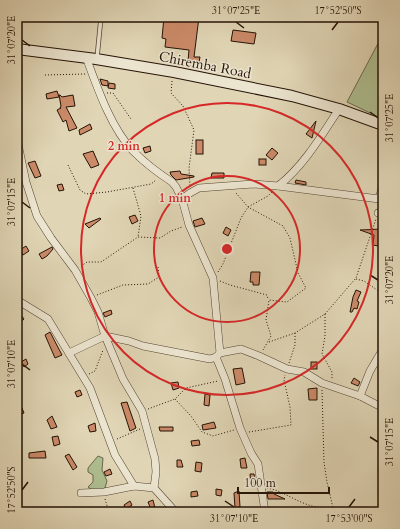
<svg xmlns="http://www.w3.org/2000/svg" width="400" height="529" viewBox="0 0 400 529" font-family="Cardo,serif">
<rect width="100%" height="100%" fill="#e0d5b5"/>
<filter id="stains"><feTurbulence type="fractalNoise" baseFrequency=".005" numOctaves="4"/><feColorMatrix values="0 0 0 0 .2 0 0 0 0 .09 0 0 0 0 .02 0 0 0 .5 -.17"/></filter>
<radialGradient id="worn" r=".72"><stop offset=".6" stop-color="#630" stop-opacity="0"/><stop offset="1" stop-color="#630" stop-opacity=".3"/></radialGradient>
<g fill="#aebe90" stroke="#69684b">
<polygon points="383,34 383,119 347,102"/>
<polygon points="98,456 103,458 102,470 107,481 105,488 95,492 88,487 93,482 93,475 88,472 88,468"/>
</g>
<g fill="#cb8a68" stroke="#241206">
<polygon points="164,17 199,17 194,57 200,57 199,62 188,61 189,50 165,47 166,39 162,38"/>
<polygon points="233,30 256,33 254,44 231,41"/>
<polygon points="100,79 108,81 108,86 102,85"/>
<polygon points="109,83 115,84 115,89 108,88"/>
<polygon points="57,91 59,97 47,99 46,94"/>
<polygon points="59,95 60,95 62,97 73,95 75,106 66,107 77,128 69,131 66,120 63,122 57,110 61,108 60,108 61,106"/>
<polygon points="316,121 312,138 306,134"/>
<polygon points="90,124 92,129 80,135 79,130"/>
<rect x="196" y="140" width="7" height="14"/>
<polygon points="150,146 151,151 145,153 143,148"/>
<polygon points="272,148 278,153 272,160 266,155"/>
<polygon points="93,151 99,165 91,168 83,154"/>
<rect x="259" y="159" width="7" height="6"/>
<polygon points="35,161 41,176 35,178 28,163"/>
<polygon points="180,171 181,174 194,176 194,177 176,180 171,175 170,172"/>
<polygon points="212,173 224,173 224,178 211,178"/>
<polygon points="296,180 306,182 306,185 295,183"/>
<polygon points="62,184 64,190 59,191 57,185"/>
<polygon points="135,215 138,221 132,224 129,217"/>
<polygon points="100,218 101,219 89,228 85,224"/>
<polygon points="202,218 205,224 195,227 193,221"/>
<polygon points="226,227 231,230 228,236 223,233"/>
<polygon points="382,229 382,234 380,234 378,246 373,245 374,235 360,230"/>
<polygon points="26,246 29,251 23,255 20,250"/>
<polygon points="52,247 53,249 47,256 42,259 39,254"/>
<polygon points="251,272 260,272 259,285 253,285 253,282 250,282"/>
<polygon points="356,290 361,292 357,301 359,302 357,309 354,308 352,312 350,312 353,297"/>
<polygon points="111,310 112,314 105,317 103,313"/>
<polygon points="21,315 24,319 17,325 17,318"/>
<polygon points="50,332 62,355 55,358 45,335"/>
<polygon points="26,359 28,364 24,367 21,362"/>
<rect x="311" y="362" width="6" height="7"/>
<polygon points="242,368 245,383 236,385 233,369"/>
<polygon points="354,378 360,382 358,386 351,383"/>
<polygon points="178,382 179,388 173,390 171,383"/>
<polygon points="317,388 317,400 309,400 308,389"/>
<polygon points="80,390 82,395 77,397 75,392"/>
<polygon points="205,394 210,395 209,406 204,405"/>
<polygon points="127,402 136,428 130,431 121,403"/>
<polygon points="22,408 24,413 17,416 17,411"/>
<polygon points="52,416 57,427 51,429 47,420"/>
<polygon points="214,422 216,428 203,430 202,425"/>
<polygon points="95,423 96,431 90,432 88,426"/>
<polygon points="159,427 173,427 173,431 160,431"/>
<polygon points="58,436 60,444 54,446 52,437"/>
<polygon points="199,440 200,445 192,446 191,441"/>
<polygon points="45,451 46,458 29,458 29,453"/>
<polygon points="69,454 77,467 73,470 65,456"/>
<polygon points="245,458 247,468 241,468 240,459"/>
<polygon points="177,460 181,460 183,467 177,467"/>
<polygon points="196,462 202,463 201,472 195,471"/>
<polygon points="110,469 112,474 106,476 104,472"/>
<polygon points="250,474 254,474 256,484 251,485"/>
<polygon points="216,489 222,490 221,496 216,495"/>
<polygon points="197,491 198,496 191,497 191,492"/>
<polygon points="239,491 240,507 235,508 234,493"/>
<polygon points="267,492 273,492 274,494 285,499 268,499"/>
<polygon points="153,500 156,512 152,512 148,502"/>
<polygon points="130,501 132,505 126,509 124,505"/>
</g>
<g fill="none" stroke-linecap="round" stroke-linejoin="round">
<defs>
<polyline id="service" points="97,58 101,17"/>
<g id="minor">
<path d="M86 57C97 87 111 128 133 151 145 163 158 173 172 182L176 187 182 199 189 225 213 278 220 353"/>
<polyline points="17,139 26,182 37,216 51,238 75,270 91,298 98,312 105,336 123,379 142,411 155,459 156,472 154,488"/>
<polyline points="278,186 379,199 383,184"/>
<path d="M182 199 190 193 199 188 253 184 278 186C303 167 322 135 339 109"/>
<polyline points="378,213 383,215"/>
<polyline points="17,300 48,319 90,388 115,455 134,486"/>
<polyline points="69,353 105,336 129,341 143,346 210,359 216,357 220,353 241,349 259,356 287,369 304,372 322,383 360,396 383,408"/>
<polyline points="216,357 225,379 240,428 251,453 258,464 265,512"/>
<polyline points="360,396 370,371 383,349"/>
<polyline points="81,493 104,492 134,486 154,488 172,508 174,512"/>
</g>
<polyline id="secondary" points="17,49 96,59 174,72 292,96 339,109 383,125"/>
</defs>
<use href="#service" stroke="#534332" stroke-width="5"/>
<use href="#minor" stroke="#534332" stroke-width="8"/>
<use href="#secondary" stroke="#241206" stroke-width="12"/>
<g stroke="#241206" stroke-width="1" stroke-dasharray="1 2" stroke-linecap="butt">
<polyline points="45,75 85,74"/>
<polyline points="172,81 171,93 183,106 194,130 189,168 190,186"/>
<polyline points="107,93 113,93 131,119"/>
<polyline points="68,165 80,190 86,194 107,192 151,184 156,180"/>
<polyline points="133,188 141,216 138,237"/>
<polyline points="236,193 248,207 283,226 290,238 298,273 306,288 287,302 269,300 266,320 271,336 263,350"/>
<polyline points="81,266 87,262 101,262 138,237 160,238 171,231 182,227"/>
<polyline points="218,272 223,264 241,218 248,207 268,196 272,192"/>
<polyline points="356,279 364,281 383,294"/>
<polyline points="220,281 230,285 267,295 268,299"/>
<polyline points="97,295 123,285 148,284 159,277 158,267"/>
<polyline points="325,314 325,336 322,354 332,372 332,379"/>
<polyline points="269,342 295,333 325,314 356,278 376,219"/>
<polyline points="289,363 295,345 295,333"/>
<polyline points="89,374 95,371 103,350"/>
<polyline points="322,390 324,462 327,482 333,508"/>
<polyline points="175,399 191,416 202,432 213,436 234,430"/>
<polyline points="148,409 175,399 186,388 218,381"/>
<polyline points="249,432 291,425 290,407 284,380 285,375"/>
<polyline points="383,438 378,472 383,483"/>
<polyline points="117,439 140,429"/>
<path d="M267 488C285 491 301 506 319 507 331 509 344 511 356 511 365 510 372 507 380 512"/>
<polyline points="105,499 109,512"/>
</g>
<use href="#service" stroke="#ebe4cf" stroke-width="3.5"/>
<use href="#minor" stroke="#ebe4cf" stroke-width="7"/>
<use href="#secondary" stroke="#ebe4cf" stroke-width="10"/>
</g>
<path fill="none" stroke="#241206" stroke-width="1.5" d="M236 22 244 28M332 30 338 22M22 40 30 46M370 112 378 118M22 202 30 208M370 275 378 280M22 364 30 370M370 437 378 442M22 490 28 482M225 501 234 507M349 507 355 499"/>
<g fill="none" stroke="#d62828" stroke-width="2">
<circle cx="227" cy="249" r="73"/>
<circle cx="227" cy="249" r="146"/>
</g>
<g text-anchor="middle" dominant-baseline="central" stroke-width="3" stroke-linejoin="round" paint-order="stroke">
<g font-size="14" fill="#241206" stroke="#ebe4cf">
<text transform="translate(205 65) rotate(11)">Chiremba Road</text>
</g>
</g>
<circle cx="227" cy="249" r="6" fill="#d62828" stroke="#ebe4cf" stroke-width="2"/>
<g font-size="12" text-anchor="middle" font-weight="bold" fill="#d62828" stroke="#ebe4cf" stroke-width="3" stroke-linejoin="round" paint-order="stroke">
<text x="124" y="150">2 min</text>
<text x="175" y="202">1 min</text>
</g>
<rect width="400" height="529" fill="none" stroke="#e0d5b5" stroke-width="44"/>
<path d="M238 487v6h91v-6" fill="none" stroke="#241206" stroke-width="2"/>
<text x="244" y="487" font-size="12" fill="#241206" stroke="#ebe4cf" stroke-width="3" paint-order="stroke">100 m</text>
<rect x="22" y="22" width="356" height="485" fill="none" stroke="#241206" stroke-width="1.5"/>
<g font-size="10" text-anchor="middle" fill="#241206">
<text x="236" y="14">31°07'25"E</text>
<text x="338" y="14">17°52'50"S</text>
<text transform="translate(11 40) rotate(-90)" y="4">31°07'20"E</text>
<text transform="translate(389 118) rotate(-90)" y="4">31°07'25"E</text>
<text transform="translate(11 202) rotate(-90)" y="4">31°07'15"E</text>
<text transform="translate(389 280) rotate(-90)" y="4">31°07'20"E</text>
<text transform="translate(11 364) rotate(-90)" y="4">31°07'10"E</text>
<text transform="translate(389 442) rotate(-90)" y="4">31°07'15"E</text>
<text transform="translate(11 490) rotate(-90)" y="4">17°52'50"S</text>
<text x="234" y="522">31°07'10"E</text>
<text x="349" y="522">17°53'00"S</text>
</g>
<rect width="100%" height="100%" filter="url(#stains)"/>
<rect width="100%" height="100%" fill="url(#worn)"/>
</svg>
